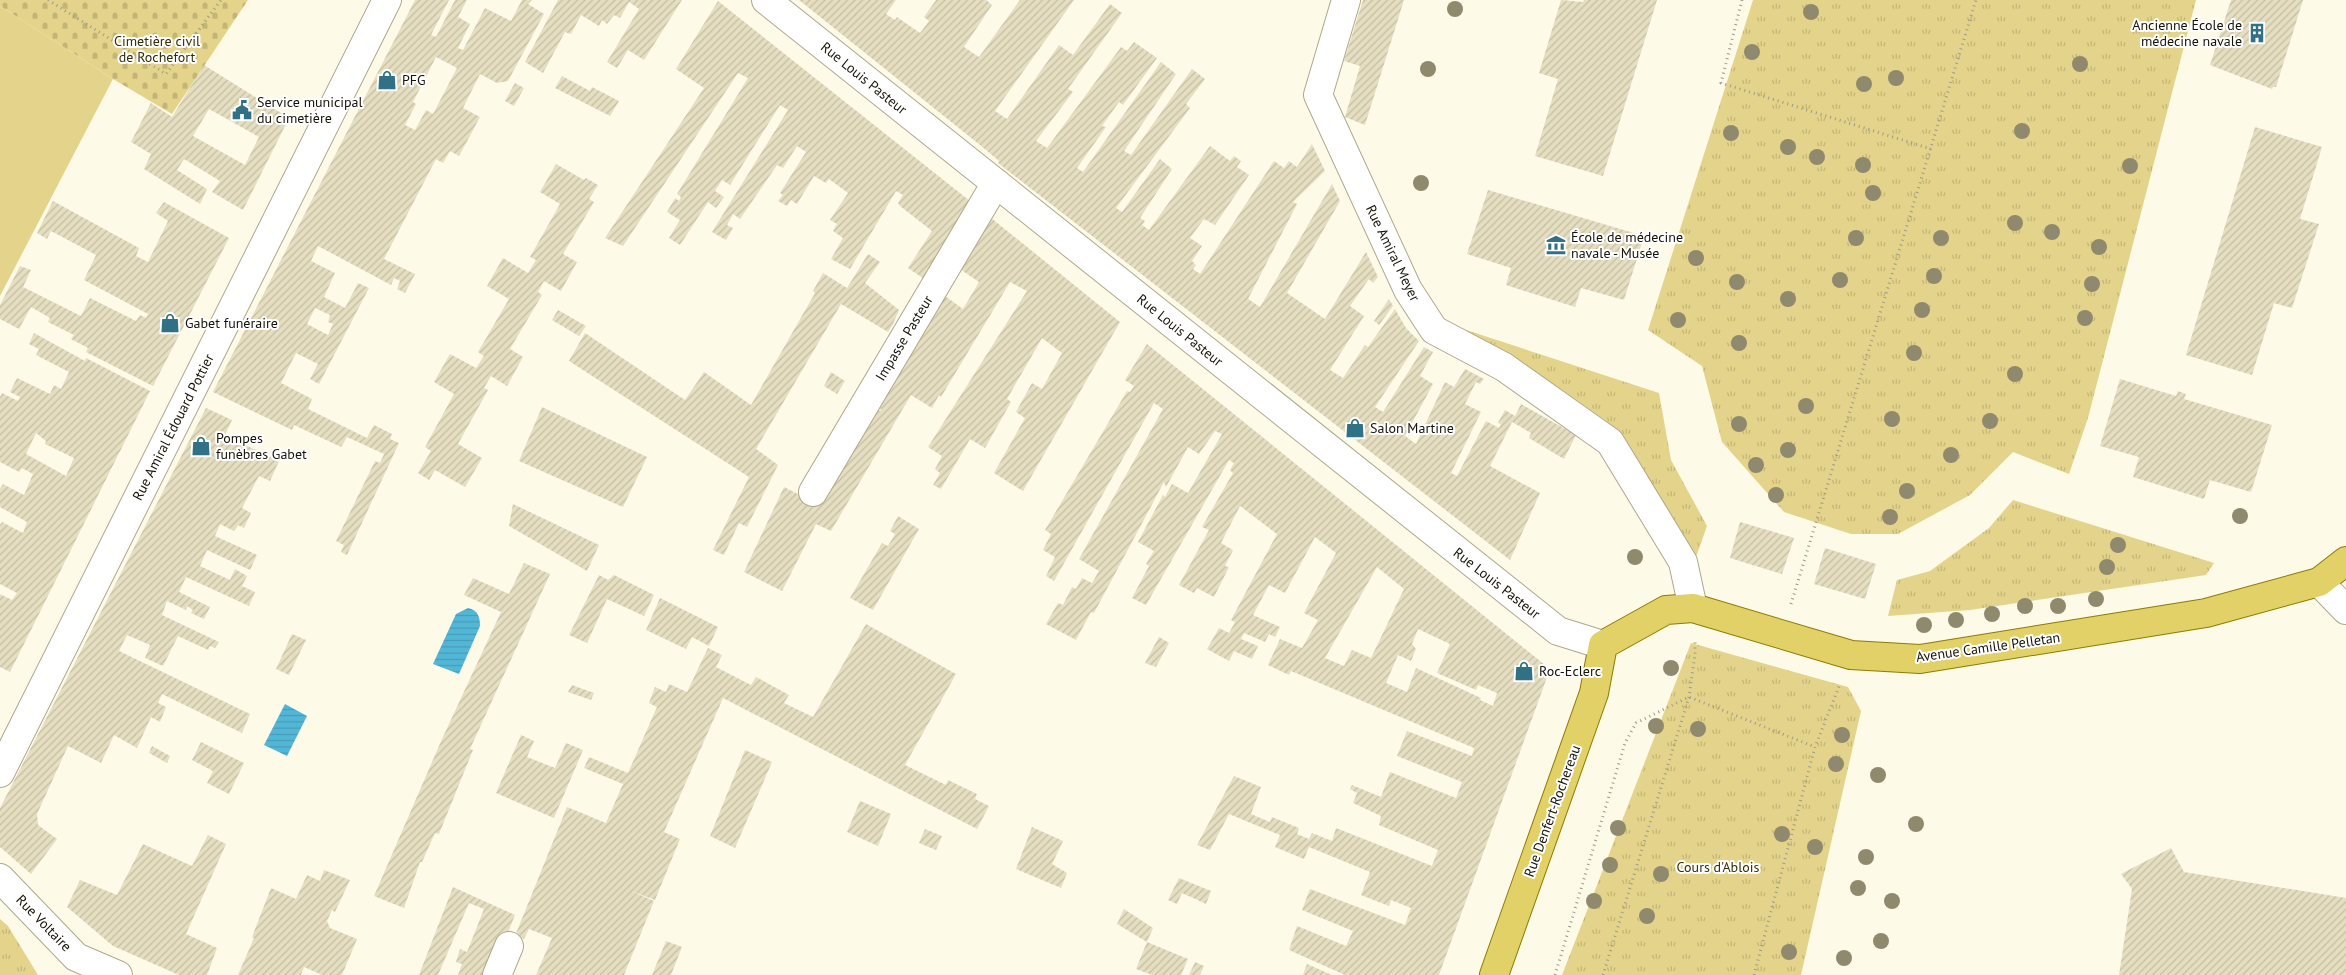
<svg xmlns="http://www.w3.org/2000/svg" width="2346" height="975" viewBox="0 0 2346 975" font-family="'PT Sans',sans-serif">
<defs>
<pattern id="grass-tufts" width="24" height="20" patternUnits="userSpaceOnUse" patternTransform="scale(1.25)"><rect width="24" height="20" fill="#e4d48b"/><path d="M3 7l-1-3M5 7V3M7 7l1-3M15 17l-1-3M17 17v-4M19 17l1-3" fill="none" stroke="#c3b576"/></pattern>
<pattern id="cemetery-stones" width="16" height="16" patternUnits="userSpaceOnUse" patternTransform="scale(1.25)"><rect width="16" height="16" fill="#e4d48b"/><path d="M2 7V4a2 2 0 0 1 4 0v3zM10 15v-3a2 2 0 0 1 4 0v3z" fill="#c3b576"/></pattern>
<pattern id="water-rules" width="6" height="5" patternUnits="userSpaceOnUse" patternTransform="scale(1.25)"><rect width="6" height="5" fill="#52b7d7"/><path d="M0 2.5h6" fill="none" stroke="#479cb7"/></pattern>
<pattern id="building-hatch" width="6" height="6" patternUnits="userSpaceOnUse" patternTransform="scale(1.25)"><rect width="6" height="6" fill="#e5dec1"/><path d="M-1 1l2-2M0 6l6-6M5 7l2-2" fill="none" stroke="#c4bea4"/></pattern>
</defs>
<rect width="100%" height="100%" fill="#fefae8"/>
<g fill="url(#grass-tufts)">
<polygon points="1753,0 2196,0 2088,418 2069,474 2013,452 1970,495 1898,534 1851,534 1784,512 1722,442 1702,366 1648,330"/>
<polygon points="1454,326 1659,393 1671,460 1707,526 1696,557 1605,420 1555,385"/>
<polygon points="2013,500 2214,563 2206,575 1970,610 1888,616 1897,580 1930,571 1989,528"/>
<polygon points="1691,643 1848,687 1861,711 1801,975 1562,975"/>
<polygon points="0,919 8,926 38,975 0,975"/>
</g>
<polygon fill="url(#cemetery-stones)" points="0,0 248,0 172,114 113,79 0,6"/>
<polygon fill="#e4d48b" points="0,6 113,79 0,296"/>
<g fill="url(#water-rules)">
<path d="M468 608C478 610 480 617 480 626L459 674 433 664 456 614Z"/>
<polygon points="285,704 307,716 287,756 264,745"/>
</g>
<g fill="url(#building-hatch)" fill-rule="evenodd">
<path d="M415 0H449L431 35 436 37 455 0H467L458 17 470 24 458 48 463 50 485 8 511 21 522 0H532L528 4 544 14 508 81 497 83 480 74 463 108 480 117 472 132 459 156 450 151 443 163 436 159 384 259 415 274 405 293 397 289 400 281 394 278 391 285 318 246 311 261 335 273 324 297 345 308 358 283 369 288 319 384 310 379 318 364 296 353 281 383 312 399 308 409 367 438 374 425 392 434 390 439 399 443 347 555 341 552 344 545 336 541 375 461 380 463 384 454 347 437 341 447 294 425 292 430 213 392ZM436 57 457 68 433 114 426 110 415 130 405 125 416 104 413 102ZM315 308 330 315 328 322 333 324 328 335 307 324Z"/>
<polygon points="558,0 682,0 644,60 628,50 617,68 607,62 639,9 629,2 620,18 614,15 607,24 602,20 599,26 581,15 571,34 565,32 543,73 525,62"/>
<polygon points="799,0 896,0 886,14 895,20 897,17 920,33 929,21 924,17 936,0 986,0 992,5 964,47 979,57 1020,0 1074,0 995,111 1007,119 1059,45 1073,55 1110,4 1122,13 1068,89 1073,92 1036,141 1047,148 1121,47 1127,51 1134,42 1157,58 1123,105 1119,102 1102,126 1106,127 1077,168 1083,172 1161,62 1176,74 1124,151 1131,155 1192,69 1205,79 1186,104 1190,108 1116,208 1122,212 1160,159 1172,169 1140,218 1145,221 1142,225 1149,230 1210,146 1230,161 1234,156 1241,161 1237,167 1249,175 1215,225 1204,219 1190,238 1202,246 1192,261 1196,265 1193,269 1200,274 1274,161 1284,168 1289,161 1297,167 1312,144 1325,171 1293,202 1297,204 1248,299 1260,307 1332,184 1340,201 1287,293 1325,319 1366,252 1378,277 1373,283 1369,279 1350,306 1364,316 1330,370 1343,378 1365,345 1368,347 1395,309 1406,328 1419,341 1375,407 1383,412 1424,347 1433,352 1420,376 1433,384 1405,436 1416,444 1445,382 1454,387 1465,369 1484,379 1480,384 1476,382 1465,404 1481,412 1451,473 1457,476 1486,421 1499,428 1501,424 1498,423 1505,410 1515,416 1521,404 1576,435 1564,459 1529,438 1531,433 1512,422 1490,466 1540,493 1510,560 998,163 999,161 980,145"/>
<polygon points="1363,0 1404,0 1365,125 1345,117 1360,66 1344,61"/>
<polygon points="1561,0 1583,2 1584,0 1657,0 1603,176 1535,156 1558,79 1539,73"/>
<polygon points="2231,0 2303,0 2276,87 2273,87 2272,89 2210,65"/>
<polygon points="718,1 975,205 927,281 908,268 932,231 900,206 898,203 903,195 896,191 850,269 831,259 843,238 833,231 837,224 830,220 848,193 829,179 826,183 814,176 797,204 791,200 787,206 778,201 783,195 780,193 806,152 797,146 783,168 777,165 740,219 733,214 727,225 733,228 726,240 712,232 788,110 780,105 730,185 722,180 715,191 724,197 716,208 708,202 680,245 669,238 680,220 667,212 675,198 679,201 681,197 677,194 748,78 738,73 623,246 605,238 704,88 676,69"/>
<path d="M204 65 289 118 243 210 212 192 220 181 184 159 177 170 207 189 200 204 144 169 151 154 131 142 151 103 172 117ZM209 109 259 137 245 165 193 136Z"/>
<polygon points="562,76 590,91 592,87 619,101 610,116 555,88"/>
<polygon points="515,83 524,88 514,106 505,101"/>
<polygon points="2255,127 2322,147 2300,219 2319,224 2292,308 2274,303 2252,375 2186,355"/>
<polygon points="556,164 584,180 586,178 598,185 589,199 594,202 563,254 577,262 561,291 544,281 538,292 542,295 510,349 523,357 507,386 491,376 484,388 488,390 458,444 482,458 465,487 435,470 429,480 418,473 431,451 425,447 454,394 434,382 450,354 476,368 484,356 478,352 509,299 487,286 503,258 528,273 536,260 530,257 560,204 540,192"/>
<polygon points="1488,190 1644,236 1624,300 1581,288 1575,307 1506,285 1511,268 1467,254"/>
<polygon points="53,201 139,248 136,256 148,262 168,221 156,213 164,202 229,238 153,386 86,352 88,348 71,339 74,335 48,322 50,318 31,307 19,329 0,319 0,305 20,266 31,270 23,287 81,316 90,298 136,321 140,315 146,318 148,314 84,280 96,255 51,231 47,239 37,233"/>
<polygon points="985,213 1120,322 1023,491 994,473 1025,418 1016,412 1032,383 1042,389 1062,353 1042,338 1007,399 1011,402 985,448 970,439 941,489 933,485 940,473 935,469 942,456 928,447 1027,291 1010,282 941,397 939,395 932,408 911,395 831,531 816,524 782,591 744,572 784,487 818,504 874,412 882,410 870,403 938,291 963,309 979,282 954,265"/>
<polygon points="868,254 880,262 865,283 899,310 893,324 888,332 841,304 756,449 778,465 747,527 739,523 724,555 713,550 749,477 569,361 585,333 685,400 704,372 751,405 815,293 813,291 823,273 847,288"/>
<polygon points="1389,299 1393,306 1379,325 1374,321"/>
<polygon points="558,310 586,326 579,336 552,320"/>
<path d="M34 333 85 361 86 358 150 391 10 672 0 667V594L12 600 17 593 0 584V525L2 522 23 533 27 522 0 507V489L3 484 24 495 33 474 22 468 19 472 0 462V397L2 393 18 401 20 397 10 392 17 378 50 394 54 385 61 389 69 372 36 355 39 349 29 344ZM36 433 46 441 45 444 74 458 66 476 26 454Z"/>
<path d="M1147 344 1550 669 1439 975H1345L1289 950 1297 926 1346 946 1353 931 1302 910 1310 889 1405 925 1411 908 1391 900 1389 906 1361 895 1370 872 1309 847 1304 859 1275 847 1280 835 1229 814 1210 850 1197 845 1234 776 1261 787 1251 814 1270 822 1272 817 1299 828 1297 834 1309 839 1312 833 1332 841 1336 828 1432 866 1438 850 1379 825 1381 816 1353 803 1357 793 1350 789 1352 785 1381 797 1390 772 1456 798 1462 782 1397 756 1407 731 1472 756 1474 748 1291 671 1289 675 1268 665 1280 639 1302 648 1318 620 1304 613 1336 553 1315 537 1285 593 1269 585 1253 615 1280 627 1275 637 1269 634 1265 642 1244 633 1241 639 1258 646 1252 659 1234 651 1229 661 1207 649 1219 628 1229 633 1235 622 1231 620 1277 534 1240 506 1221 543 1233 550 1225 566 1229 567 1214 597 1197 588 1194 593 1179 585 1209 530 1202 527 1233 473 1230 470 1234 463 1229 460 1146 605 1132 598 1149 566 1146 564 1154 551 1138 542 1163 495 1165 497 1172 484 1188 493 1222 434 1215 431 1199 454 1188 447 1166 487 1164 482 1094 613 1091 612 1076 640 1046 624 1058 603 1063 605 1072 587 1076 589 1082 578 1092 583 1099 571 1079 559 1163 409 1154 403 1054 581 1046 576 1055 557 1043 550 1051 534 1045 530 1127 391 1130 392 1134 386 1125 380ZM1377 567 1404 589 1371 658 1352 650 1344 666 1325 658ZM1418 629 1450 644 1437 673 1476 690 1478 685 1497 693 1493 706 1480 700 1481 698 1416 668 1407 692 1386 683 1398 655 1411 661 1416 649 1412 644Z"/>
<polygon points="831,372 845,381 837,394 824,386"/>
<polygon points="2120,379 2176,396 2178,391 2186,394 2184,399 2272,425 2251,492 2210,480 2204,499 2133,477 2139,457 2100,446"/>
<polygon points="542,407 647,457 623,507 519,461"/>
<polygon points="206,408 232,420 225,435 279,461 270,481 259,476 242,508 251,513 244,528 238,525 234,531 220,524 215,536 257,555 250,570 207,550 200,566 230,580 235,569 247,576 242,586 255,592 249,606 186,577 179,592 210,607 204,619 191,613 193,610 187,606 186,610 167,601 162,615 219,642 215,648 210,646 208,650 178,636 163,666 145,658 150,645 127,635 119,651 250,714 242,733 162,694 158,703 166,707 160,722 151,717 137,748 114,735 101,763 68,746 37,814 38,825 57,839 31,874 0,847 0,808"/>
<polygon points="513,504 599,545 587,571 509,526"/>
<polygon points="898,516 919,529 873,610 850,598 882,543 888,546 895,534 890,531"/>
<polygon points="1740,522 1794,538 1782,574 1730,558"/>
<polygon points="1825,548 1876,564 1865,599 1814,584"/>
<polygon points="524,563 550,574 470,749 473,750 439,834 435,833 422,862 420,862 404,908 374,896 442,739 501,612 464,595 473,578 509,594"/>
<polygon points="599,575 608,580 614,575 654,595 644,616 607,599 587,643 569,635"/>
<polygon points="660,598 718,627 709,646 692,637 686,649 646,630"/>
<polygon points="866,624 956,674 905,765 946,785 948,780 977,794 975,799 989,806 977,829 723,698 664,832 680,839 655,900 631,891 654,901 624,975 536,975 552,938 529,929 524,939 515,936 567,807 606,823 623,784 584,768 585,766 589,757 628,773 657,707 649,703 655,687 666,692 669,684 687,692 708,648 722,655 716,667 751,685 756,677 789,695 784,703 813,717"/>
<polygon points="292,634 306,640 289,675 276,669"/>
<polygon points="1159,637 1169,643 1156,667 1145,663"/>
<polygon points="572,685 594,693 591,700 568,692"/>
<polygon points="521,735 534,741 527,757 555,768 566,743 583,750 554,818 496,793"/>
<polygon points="201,742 244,763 229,794 207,783 213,771 192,760"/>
<polygon points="152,746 170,756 167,763 149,753"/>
<polygon points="745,750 772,762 735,848 710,836"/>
<polygon points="860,801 891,814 878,846 847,832"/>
<polygon points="1032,827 1063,841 1052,864 1067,873 1061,888 1016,869"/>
<polygon points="925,829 942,836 936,850 919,843"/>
<polygon points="208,835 226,844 186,934 217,948 207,975 179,975 113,946 67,907 80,880 117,895 143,844 192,866"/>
<polygon points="2171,848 2184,872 2346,898 2346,975 2119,975 2132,889 2121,874"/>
<polygon points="324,870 350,880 335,912 332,910 327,921 330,928 357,939 342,975 322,975 304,967 301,975 238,975 254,938 252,937 271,888 296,899 307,875 320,881"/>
<polygon points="1179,878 1211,891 1206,904 1182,893 1177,904 1168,900"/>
<polygon points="453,887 515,915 491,975 458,975 462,964 456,962 460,949 467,952 484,909 469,903 438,975 419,975"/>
<polygon points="1124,909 1153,928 1147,942 1117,924"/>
<polygon points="666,941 682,947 671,975 652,975"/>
<polygon points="1147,942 1188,959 1181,975 1152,975 1136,969"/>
<polygon points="1195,962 1204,966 1200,975 1189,975"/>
<polygon points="1307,964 1332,975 1303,975"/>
</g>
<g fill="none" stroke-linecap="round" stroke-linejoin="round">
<defs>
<g id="minor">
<polyline points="766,0 1558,631 1603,645"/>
<polyline points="1346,0 1318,95 1408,290 1434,330 1504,367 1610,442 1683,562 1693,608"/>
<polyline points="813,492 996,183"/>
<polyline points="2319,582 2346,610"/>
<polyline points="0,773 387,0"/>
<polyline points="0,878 76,957 118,975"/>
<polyline points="497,975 509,946"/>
</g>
<polyline id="major" points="1494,975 1594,693 1603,645 1666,610 1693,608 1851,655 1920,659 2206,613 2319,582 2346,561"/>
</defs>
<use href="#minor" stroke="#aea88b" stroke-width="30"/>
<use href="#major" stroke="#8e7a03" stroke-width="30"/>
<g stroke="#9d9a8b" stroke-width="3" stroke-dasharray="1 4" stroke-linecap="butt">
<polyline points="48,0 166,74 221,0"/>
<polyline points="1742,0 1721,83 1931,149"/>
<polyline points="1791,604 1976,0"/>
<polyline points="1555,975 1625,743 1636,723 1689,697 1815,747"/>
<polyline points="1603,975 1689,697 1695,654 1695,641"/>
<polyline points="1754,975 1815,747 1840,684"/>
</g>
<use href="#minor" stroke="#fff" stroke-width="28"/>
<use href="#major" stroke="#e2d166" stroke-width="28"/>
</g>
<g fill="#8f896d">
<circle cx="1455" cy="9" r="8"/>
<circle cx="1811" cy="12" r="8"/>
<circle cx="1752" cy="52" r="8"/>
<circle cx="2080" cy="64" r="8"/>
<circle cx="1428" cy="69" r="8"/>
<circle cx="1896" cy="78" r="8"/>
<circle cx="1864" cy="84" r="8"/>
<circle cx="2022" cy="131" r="8"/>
<circle cx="1731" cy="133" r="8"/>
<circle cx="1788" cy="147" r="8"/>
<circle cx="1817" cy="157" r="8"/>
<circle cx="1863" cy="165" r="8"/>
<circle cx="2130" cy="166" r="8"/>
<circle cx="1421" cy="183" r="8"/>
<circle cx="1873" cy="193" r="8"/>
<circle cx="2015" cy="223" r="8"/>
<circle cx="2052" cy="232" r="8"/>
<circle cx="1856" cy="238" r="8"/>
<circle cx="1941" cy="238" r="8"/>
<circle cx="2099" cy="247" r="8"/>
<circle cx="1696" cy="258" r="8"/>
<circle cx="1934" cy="276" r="8"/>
<circle cx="1840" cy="280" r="8"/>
<circle cx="1737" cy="282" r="8"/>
<circle cx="2092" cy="284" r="8"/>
<circle cx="1788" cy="299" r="8"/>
<circle cx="1922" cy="310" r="8"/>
<circle cx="2085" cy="318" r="8"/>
<circle cx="1678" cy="320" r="8"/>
<circle cx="1739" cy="343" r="8"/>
<circle cx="1914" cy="353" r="8"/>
<circle cx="2015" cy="374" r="8"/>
<circle cx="1806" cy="406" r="8"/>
<circle cx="1892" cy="419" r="8"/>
<circle cx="1990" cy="421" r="8"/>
<circle cx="1739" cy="424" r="8"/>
<circle cx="1788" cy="450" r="8"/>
<circle cx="1951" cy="455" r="8"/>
<circle cx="1756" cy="465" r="8"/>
<circle cx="1907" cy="491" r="8"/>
<circle cx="1776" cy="495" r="8"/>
<circle cx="2240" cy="516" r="8"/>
<circle cx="1890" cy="517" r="8"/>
<circle cx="2118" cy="545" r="8"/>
<circle cx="1635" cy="557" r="8"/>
<circle cx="2107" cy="567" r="8"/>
<circle cx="2096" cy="599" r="8"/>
<circle cx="2025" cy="606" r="8"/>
<circle cx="2058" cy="606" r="8"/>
<circle cx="1992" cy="614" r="8"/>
<circle cx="1956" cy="620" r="8"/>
<circle cx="1924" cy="625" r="8"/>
<circle cx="1671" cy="668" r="8"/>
<circle cx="1656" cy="726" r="8"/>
<circle cx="1698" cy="729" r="8"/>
<circle cx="1842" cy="735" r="8"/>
<circle cx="1836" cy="764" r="8"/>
<circle cx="1878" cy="775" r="8"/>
<circle cx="1916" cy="824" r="8"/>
<circle cx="1618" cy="828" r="8"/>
<circle cx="1782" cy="834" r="8"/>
<circle cx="1815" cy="847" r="8"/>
<circle cx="1866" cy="857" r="8"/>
<circle cx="1610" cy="865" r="8"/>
<circle cx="1661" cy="874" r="8"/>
<circle cx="1858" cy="888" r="8"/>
<circle cx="1594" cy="901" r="8"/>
<circle cx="1892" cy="901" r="8"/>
<circle cx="1647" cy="916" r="8"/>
<circle cx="1881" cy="941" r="8"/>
<circle cx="1789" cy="952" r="8"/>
<circle cx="1844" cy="958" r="8"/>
</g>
<defs>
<symbol id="building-bare" viewBox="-9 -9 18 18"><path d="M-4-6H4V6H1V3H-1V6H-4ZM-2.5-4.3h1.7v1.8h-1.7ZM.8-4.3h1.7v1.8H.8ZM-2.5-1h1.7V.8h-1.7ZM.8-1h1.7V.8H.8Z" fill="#317185" stroke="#fff" stroke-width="2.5" paint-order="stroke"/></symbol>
<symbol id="shop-bare" viewBox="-9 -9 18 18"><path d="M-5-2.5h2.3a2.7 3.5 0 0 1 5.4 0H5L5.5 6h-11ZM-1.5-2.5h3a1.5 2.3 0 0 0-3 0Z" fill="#317185" stroke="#fff" stroke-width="2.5" paint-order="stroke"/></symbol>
<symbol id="civic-bare" viewBox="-9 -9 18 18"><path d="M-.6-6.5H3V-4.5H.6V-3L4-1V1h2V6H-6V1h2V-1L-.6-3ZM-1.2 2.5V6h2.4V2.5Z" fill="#317185" stroke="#fff" stroke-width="2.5" paint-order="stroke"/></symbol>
<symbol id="museum-bare" viewBox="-9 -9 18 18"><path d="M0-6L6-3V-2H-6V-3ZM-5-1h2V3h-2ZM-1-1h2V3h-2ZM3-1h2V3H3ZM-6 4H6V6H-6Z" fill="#317185" stroke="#fff" stroke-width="2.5" paint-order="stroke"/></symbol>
</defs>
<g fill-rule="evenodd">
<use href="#building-bare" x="2243" y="19" width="28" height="28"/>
<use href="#shop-bare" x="373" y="66" width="28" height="28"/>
<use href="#civic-bare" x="228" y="96" width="28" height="28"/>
<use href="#museum-bare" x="1542" y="231" width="28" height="28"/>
<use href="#shop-bare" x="156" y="309" width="28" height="28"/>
<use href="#shop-bare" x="1341" y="414" width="28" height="28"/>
<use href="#shop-bare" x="187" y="432" width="28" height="28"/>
<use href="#shop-bare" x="1510" y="657" width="28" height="28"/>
</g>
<g text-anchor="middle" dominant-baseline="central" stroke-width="4" stroke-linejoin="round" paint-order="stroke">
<g font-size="14" fill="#151308" stroke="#fff" text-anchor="start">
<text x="2242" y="25" text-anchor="end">Ancienne École de<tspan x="2242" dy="16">médecine navale</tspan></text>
<text x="402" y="80">PFG</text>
<text x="257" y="102">Service municipal<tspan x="257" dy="16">du cimetière</tspan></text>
<text x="1571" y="237">École de médecine<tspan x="1571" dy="16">navale - Musée</tspan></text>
<text x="185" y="323">Gabet funéraire</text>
<text x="1370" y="428">Salon Martine</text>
<text x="216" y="438">Pompes<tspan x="216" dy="16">funèbres Gabet</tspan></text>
<text x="1539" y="671">Roc-Eclerc</text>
</g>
<g font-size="14" fill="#342d08" stroke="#fff">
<text x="157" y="41">Cimetière civil<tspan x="157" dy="16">de Rochefort</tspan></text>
<text x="1718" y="867">Cours d'Ablois</text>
</g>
<g font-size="14" fill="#151308" stroke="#fff">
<text transform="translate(864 78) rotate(39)">Rue Louis Pasteur</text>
<text transform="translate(1393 253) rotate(64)">Rue Amiral Meyer</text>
<text transform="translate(1180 330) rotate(39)">Rue Louis Pasteur</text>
<text transform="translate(904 338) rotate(-59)">Impasse Pasteur</text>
<text transform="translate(173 427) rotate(-63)">Rue Amiral Édouard Pottier</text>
<text transform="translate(1497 583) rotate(38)">Rue Louis Pasteur</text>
<text transform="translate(1988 647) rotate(-8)">Avenue Camille Pelletan</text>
<text transform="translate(1552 811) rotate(-70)">Rue Denfert-Rochereau</text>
<text transform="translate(44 923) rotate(46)">Rue Voltaire</text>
</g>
</g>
</svg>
